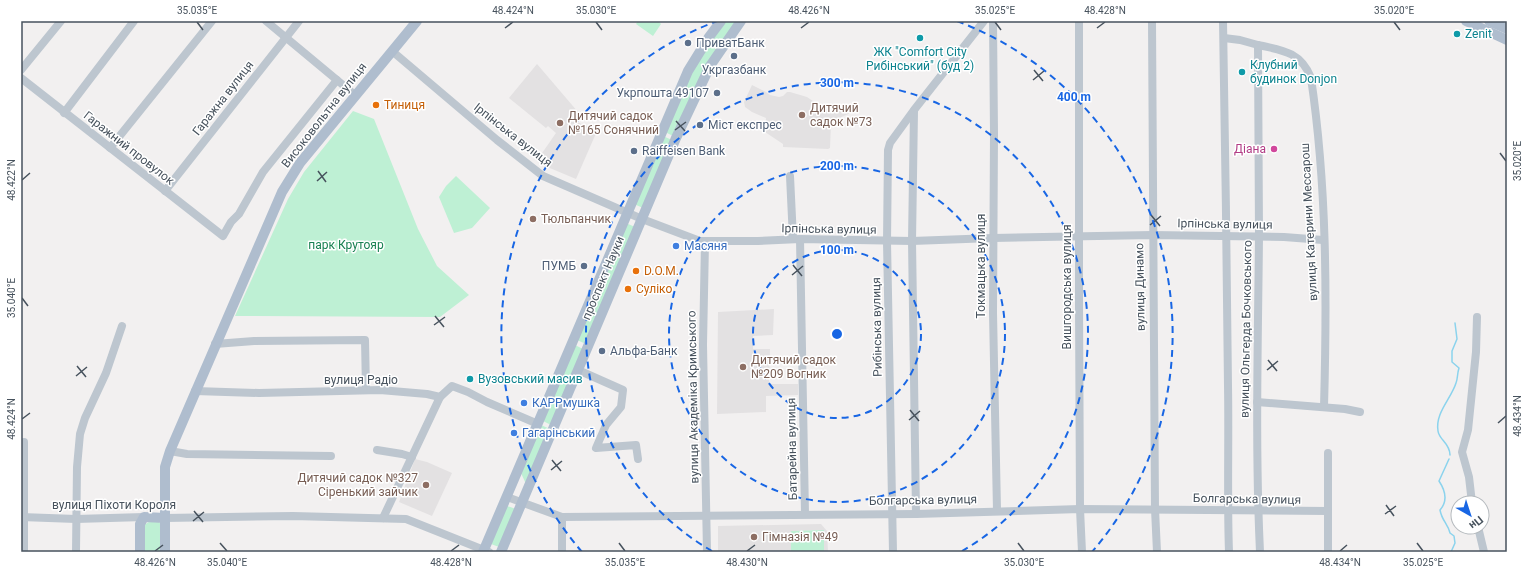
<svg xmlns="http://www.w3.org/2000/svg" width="1528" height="573" viewBox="0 0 1528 573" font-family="Roboto,sans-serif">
<rect width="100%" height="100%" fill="#f2f0f0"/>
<g fill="#e3e1e2">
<polygon points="537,64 578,112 575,121 597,131 576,179 545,166 538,159 556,133 548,126 546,128 509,98"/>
<polygon points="752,85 766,92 770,95 779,97 783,96 787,92 790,92 807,97 823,108 833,111 845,110 849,109 852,105 856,108 853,112 832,121 831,123 830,148 828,149 783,147 783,144 765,132 766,118 752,112 745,107 744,102"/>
<polygon points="774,309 773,335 753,336 753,349 770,349 769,384 798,384 798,395 766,396 766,412 717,414 718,312"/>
<polygon points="415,459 427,462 452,473 432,516 399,502"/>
<polygon points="821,524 827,531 828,552 824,552 824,530 791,531 791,552 718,552 718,526"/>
</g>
<g fill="#bef0d4">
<polygon points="638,21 658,21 661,24 653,36 636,24"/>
<polygon points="725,21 737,21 720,44 712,39"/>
<polygon points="708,44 717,50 673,136 665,132 691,73"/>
<polygon points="353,111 374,119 418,229 437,266 469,295 440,317 235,316 288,199 304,172"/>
<polygon points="663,136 672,140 643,208 634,204"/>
<polygon points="456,176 490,208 472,228 454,233 439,197 446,186"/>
<polygon points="626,223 635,227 586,344 577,340"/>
<polygon points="575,345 583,349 551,425 543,421"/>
<polygon points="541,425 550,429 526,484 521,473"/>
<polygon points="507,506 516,509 499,547 491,544"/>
<polygon points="149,522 159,522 162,525 162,552 143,552 144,525"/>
<polygon points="824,530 824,552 791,552 791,531"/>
</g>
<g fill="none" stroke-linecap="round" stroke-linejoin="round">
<g stroke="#8bd3ed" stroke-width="1.5">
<path d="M1450 455C1450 443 1439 440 1438 431 1435 413 1451 399 1456 383 1458 378 1457 374 1459 368L1452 362V351L1457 339 1455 323"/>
<path d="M1449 459 1439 481C1445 490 1448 501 1440 510 1442 521 1448 524 1450 533L1454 536 1455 543 1451 552"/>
</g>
<g stroke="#bdc6cf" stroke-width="8">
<polyline points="266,21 355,95"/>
<polyline points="993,21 994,134 993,313 997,510"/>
<polyline points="1079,21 1079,303 1080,509 1082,552"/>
<polyline points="1152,21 1155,509 1157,552"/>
<path d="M1223 21C1225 143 1227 264 1228 386 1229 441 1227 497 1229 552"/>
<path d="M1224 38 1240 40 1258 45C1258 109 1259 173 1259 236 1258 342 1255 447 1260 552"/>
<path d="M1258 45C1282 50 1301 52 1311 78 1327 186 1327 298 1324 407"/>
<polyline points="392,51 497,140 543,176 642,219 700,241 758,241 800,239 912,241 993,238 1152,235 1284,237 1323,240"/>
<polyline points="21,70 61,21"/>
<polyline points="21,78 223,236 231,222 239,214 263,172 337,80"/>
<polyline points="914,111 912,241 916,514"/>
<polyline points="64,113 134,21"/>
<polyline points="110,148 212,21"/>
<polyline points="790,176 793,239"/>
<polyline points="165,191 299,21"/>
<polyline points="800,239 805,514"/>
<polyline points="705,242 703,345 707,552"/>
<polyline points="215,344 254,341 365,340 366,390"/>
<polyline points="578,370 623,390 621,407 606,425 596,448 636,445 638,459"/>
<polyline points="195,391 259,393 380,390 427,394 440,397 452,386 468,392 487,402 538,424"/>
<polyline points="1257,402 1345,409 1360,412"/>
<polyline points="24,442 24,552"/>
<polyline points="377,450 402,454 412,457"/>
<polyline points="170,451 187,454 331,456"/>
<polyline points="1328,453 1328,552"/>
<polyline points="507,497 562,517 916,514 1080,509 1328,511"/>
<polyline points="1472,503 1469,477 1462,452 1468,430 1476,352 1477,317"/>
<polyline points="21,517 76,519 144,517"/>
<polyline points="562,517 562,552"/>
<polyline points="165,518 293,516 406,519 489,552"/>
<polyline points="383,518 440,397"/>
<polyline points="1478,527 1484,552"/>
<polyline points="76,552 77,467 80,434 85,418 106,373 122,326"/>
<polyline points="893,552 887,242 888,150 890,143 914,110 984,21"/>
</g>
<g stroke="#afbdce" stroke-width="10">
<polyline points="1466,21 1507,40"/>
<polyline points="1489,21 1507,29"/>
<polyline points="140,552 140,524 144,517 165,518"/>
<polyline points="165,552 165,467 170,451 282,192 300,163 417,21"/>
<polyline points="483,552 688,71 709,37 721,21"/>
<polyline points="501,552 676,138 710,66 741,21"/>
</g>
</g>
<path fill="none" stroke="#47525d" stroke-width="1.5" d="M197 22 203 30M596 22 602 30M995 22 1001 30M1394 22 1400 30M505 28 513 22M801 28 809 22M1097 28 1105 22M1034 70 1043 81M1033 80 1044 71M676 121 685 131M675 130 686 122M1500 153 1506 161M318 171 326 182M22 180 30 173M317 181 327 172M1151 215 1160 226M1150 225 1161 216M793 265 802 276M792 275 803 266M22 298 28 306M435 316 444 327M434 325 445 317M1268 360 1277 371M77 366 86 377M1267 370 1278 361M76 376 87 367M910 410 919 421M22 419 30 413M909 420 920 411M1498 423 1506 416M552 460 561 471M551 470 562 461M1386 505 1394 516M194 511 203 522M1385 514 1396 506M193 521 204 512M220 543 227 551M619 543 625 551M1018 543 1024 551M1417 543 1423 551M155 551 163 545M451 551 459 545M747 551 755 545M1340 551 1347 545"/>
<g fill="none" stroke="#1866e4" stroke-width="2" stroke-dasharray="7 5">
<circle cx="837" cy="334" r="84"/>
<circle cx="837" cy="334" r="168"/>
<path d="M712 551A251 251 0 1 1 962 551"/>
<path d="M582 552A335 335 0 0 1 717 21M957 21A335 335 0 0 1 1092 552"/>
</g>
<g fill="#0f9aa8" stroke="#fff" stroke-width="1.5">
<circle cx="1457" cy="34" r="4"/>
<circle cx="920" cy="38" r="4"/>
<circle cx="1242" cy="72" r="4"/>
<circle cx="470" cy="379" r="4"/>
</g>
<g fill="#5c6f8a" stroke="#fff" stroke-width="1.5">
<circle cx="688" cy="43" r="4"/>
<circle cx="734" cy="56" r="4"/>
<circle cx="717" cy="93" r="4"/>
<circle cx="700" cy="125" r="4"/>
<circle cx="634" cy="151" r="4"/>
<circle cx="584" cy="266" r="4"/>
<circle cx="602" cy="351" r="4"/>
</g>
<g fill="#e8710a" stroke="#fff" stroke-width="1.5">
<circle cx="376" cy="105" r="4"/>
<circle cx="636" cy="271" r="4"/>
<circle cx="628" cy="289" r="4"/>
</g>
<g fill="#8d6e63" stroke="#fff" stroke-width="1.5">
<circle cx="802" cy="115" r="4"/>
<circle cx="560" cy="123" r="4"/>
<circle cx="533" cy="219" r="4"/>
<circle cx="743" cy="367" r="4"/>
<circle cx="426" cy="485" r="4"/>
<circle cx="754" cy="537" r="4"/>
</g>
<circle fill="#d1479c" stroke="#fff" stroke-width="1.5" cx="1274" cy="149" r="4"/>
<g fill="#3f7fe0" stroke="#fff" stroke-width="1.5">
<circle cx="676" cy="246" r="4"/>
<circle cx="524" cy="403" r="4"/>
<circle cx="514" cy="433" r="4"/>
</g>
<g text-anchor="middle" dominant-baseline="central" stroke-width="3" stroke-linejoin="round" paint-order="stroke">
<g font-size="12" fill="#0d838f" stroke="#fff" text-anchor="start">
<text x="1465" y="34">Zenit</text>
<text x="920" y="52" text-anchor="middle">ЖК "Comfort City<tspan x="920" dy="14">Рибінський" (буд 2)</tspan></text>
<text x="1250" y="65">Клубний<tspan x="1250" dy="14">будинок Donjon</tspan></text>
<text x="478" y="379">Вузовський масив</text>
</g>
<g font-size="12" fill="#4e5e75" stroke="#fff" text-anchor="start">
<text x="696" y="43">ПриватБанк</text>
<text x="734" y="70" text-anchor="middle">Укргазбанк</text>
<text x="709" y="93" text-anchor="end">Укрпошта 49107</text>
<text x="708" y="125">Міст експрес</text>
<text x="642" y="151">Raiffeisen Bank</text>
<text x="576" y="266" text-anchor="end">ПУМБ</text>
<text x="610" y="351">Альфа-Банк</text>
</g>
<g font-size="12" fill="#47525d" stroke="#fff">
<text transform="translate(223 98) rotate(-52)">Гаражна вулиця</text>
<text transform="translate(324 115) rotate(-52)">Високовольтна вулиця</text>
<text transform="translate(513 135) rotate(38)">Ірпінська вулиця</text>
<text transform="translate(129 148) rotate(38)">Гаражний провулок</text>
<text transform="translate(1309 222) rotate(-93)">вулиця Катерини Мессарош</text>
<text transform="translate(1225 224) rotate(1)">Ірпінська вулиця</text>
<text transform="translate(829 229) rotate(1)">Ірпінська вулиця</text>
<text transform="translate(981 266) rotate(-90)">Токмацька вулиця</text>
<text transform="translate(603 278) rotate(-67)">проспект Науки</text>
<text transform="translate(1067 287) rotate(-90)">Вишгородська вулиця</text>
<text transform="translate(1140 287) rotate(-91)">вулиця Динамо</text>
<text transform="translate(877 327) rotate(-91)">Рибінська вулиця</text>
<text transform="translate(1246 329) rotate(-89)">вулиця Ольгерда Бочковського</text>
<text x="361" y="380">вулиця Радіо</text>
<text transform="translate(693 397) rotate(-91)">вулиця Академіка Кримського</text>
<text transform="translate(792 449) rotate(-91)">Батарейна вулиця</text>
<text transform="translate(1247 499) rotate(1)">Болгарська вулиця</text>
<text transform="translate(923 500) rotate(-1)">Болгарська вулиця</text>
<text x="114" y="505">вулиця Піхоти Короля</text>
</g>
<g font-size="12" fill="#c56008" stroke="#fff" text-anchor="start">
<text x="384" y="105">Тиниця</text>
<text x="644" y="271">D.O.M.</text>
<text x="636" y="289">Сулiко</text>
</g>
<g font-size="12" fill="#785e54" stroke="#fff" text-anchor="start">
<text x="810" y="108">Дитячий<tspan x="810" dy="14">садок №73</tspan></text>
<text x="568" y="116">Дитячий садок<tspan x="568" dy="14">№165 Сонячний</tspan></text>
<text x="541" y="219">Тюльпанчик</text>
<text x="751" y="360">Дитячий садок<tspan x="751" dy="14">№209 Вогник</tspan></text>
<text x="418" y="478" text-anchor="end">Дитячий садок №327<tspan x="418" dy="14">Сіренький зайчик</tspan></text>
<text x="762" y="537">Гімназія №49</text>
</g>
<g font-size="12" fill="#b23c85" stroke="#fff" text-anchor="end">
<text x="1266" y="149">Діана</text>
</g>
<g font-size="12" fill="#178051" stroke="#fff">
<text x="346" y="245">парк Крутояр</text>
</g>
<g font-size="12" fill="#366cbe" stroke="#fff" text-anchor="start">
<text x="684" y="246">Масяня</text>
<text x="532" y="403">КАРРмушка</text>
<text x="522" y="433">Гагарінський</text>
</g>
</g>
<circle cx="837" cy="334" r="6" fill="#1866e4" stroke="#fff" stroke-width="2"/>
<g font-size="12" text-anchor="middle" font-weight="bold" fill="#1866e4" stroke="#fff" stroke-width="3" stroke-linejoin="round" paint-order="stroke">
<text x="837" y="87">300 m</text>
<text x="1074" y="101">400 m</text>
<text x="837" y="170">200 m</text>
<text x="837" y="254">100 m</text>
</g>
<rect width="1528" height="573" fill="none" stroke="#ffffff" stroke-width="44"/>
<g transform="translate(1470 515) rotate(141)"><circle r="19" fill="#ffffff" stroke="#b5babe"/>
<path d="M0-3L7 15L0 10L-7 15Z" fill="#1866e4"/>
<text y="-6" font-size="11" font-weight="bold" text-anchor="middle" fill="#47525d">Пн</text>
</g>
<rect x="22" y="22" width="1484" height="529" fill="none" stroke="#47525d" stroke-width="1.5"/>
<g font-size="10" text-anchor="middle" fill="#47525d">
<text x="197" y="14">35.035°E</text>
<text x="513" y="14">48.424°N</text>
<text x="596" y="14">35.030°E</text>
<text x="809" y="14">48.426°N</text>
<text x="995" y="14">35.025°E</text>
<text x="1105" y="14">48.428°N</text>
<text x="1394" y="14">35.020°E</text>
<text transform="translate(1517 161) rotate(-90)" y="4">35.020°E</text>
<text transform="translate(11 180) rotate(-90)" y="4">48.422°N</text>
<text transform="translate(11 298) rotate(-90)" y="4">35.040°E</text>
<text transform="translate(1517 416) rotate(-90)" y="4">48.434°N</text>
<text transform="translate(11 419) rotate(-90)" y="4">48.424°N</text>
<text x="155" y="566">48.426°N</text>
<text x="227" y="566">35.040°E</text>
<text x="451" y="566">48.428°N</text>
<text x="625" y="566">35.035°E</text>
<text x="747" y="566">48.430°N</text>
<text x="1024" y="566">35.030°E</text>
<text x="1340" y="566">48.434°N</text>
<text x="1423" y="566">35.025°E</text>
</g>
</svg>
